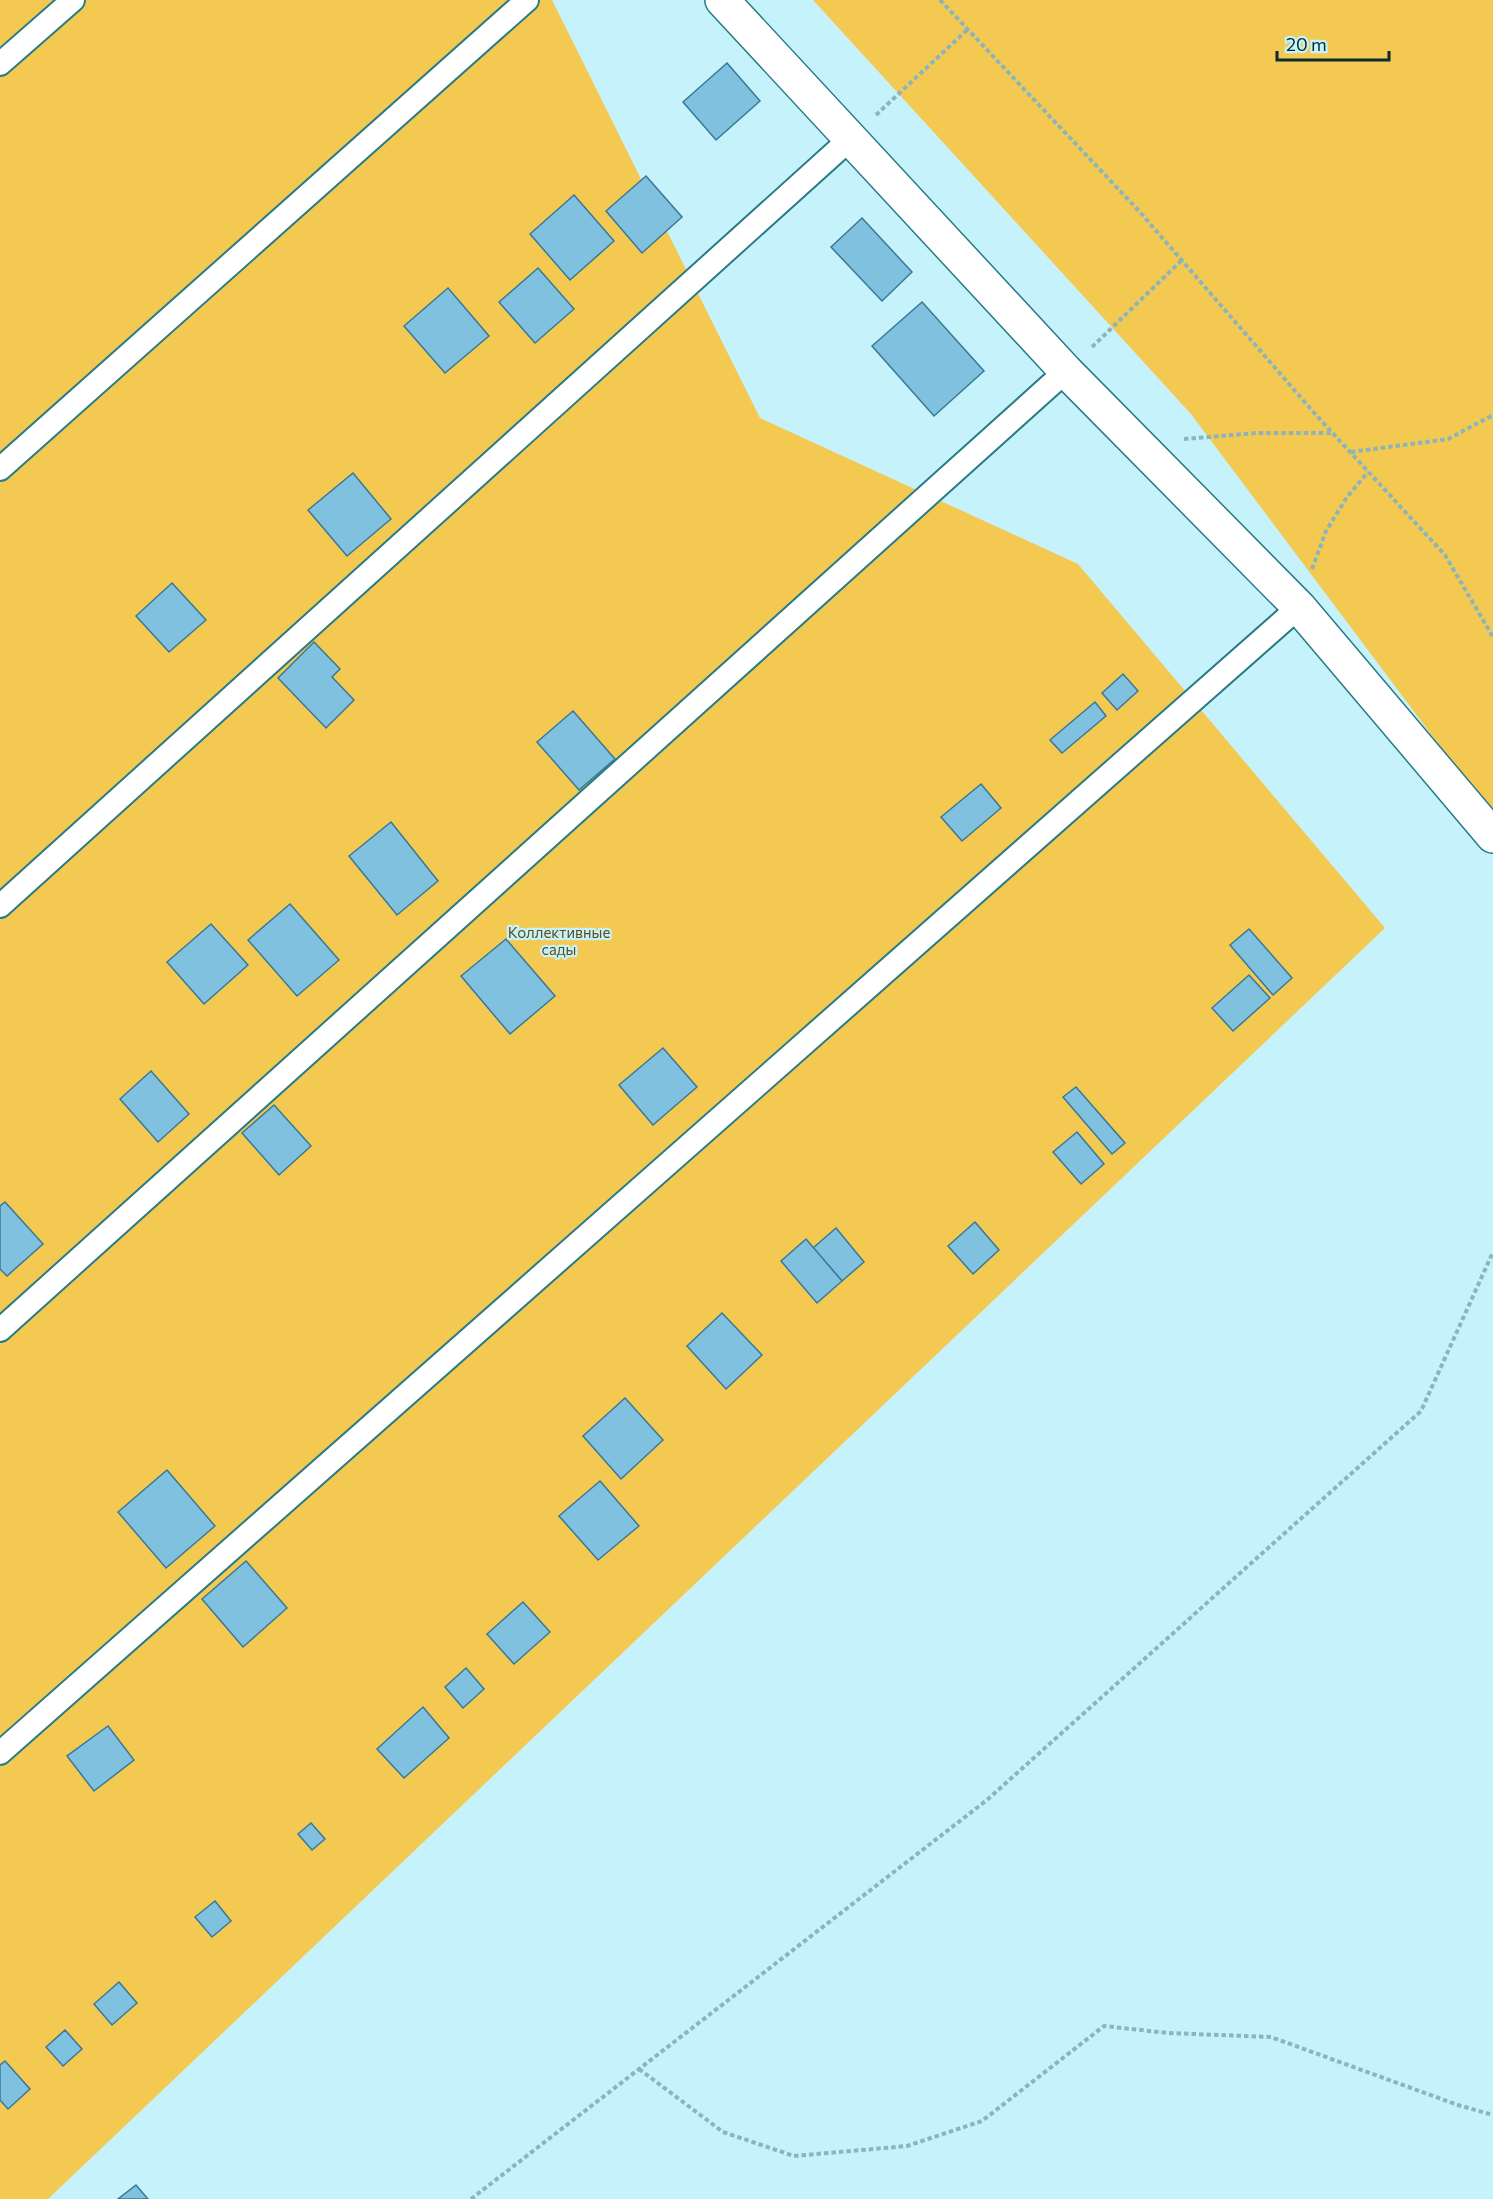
<svg xmlns="http://www.w3.org/2000/svg" width="1493" height="2199" viewBox="0 0 1493 2199" font-family="Commissioner,sans-serif">
<rect width="100%" height="100%" fill="#c6f3fb"/>
<g fill="#f4c951">
<polygon points="0,0 552,0 760,418 1078,564 1385,928 48,2199 0,2199"/>
<polygon points="813,0 1493,0 1493,817 1191,414"/>
</g>
<g fill="#80c1e0" stroke="#387996" stroke-width="1.5">
<polygon points="727,63 760,101 716,140 683,102"/>
<polygon points="646,176 682,217 642,253 606,211"/>
<polygon points="574,195 614,241 570,280 530,234"/>
<polygon points="862,218 912,272 882,301 831,247"/>
<polygon points="538,268 574,309 535,343 499,302"/>
<polygon points="448,288 489,336 445,373 404,326"/>
<polygon points="922,302 984,371 934,416 872,346"/>
<polygon points="353,473 391,519 347,556 308,510"/>
<polygon points="172,583 206,620 169,652 136,616"/>
<polygon points="314,642 340,669 332,677 354,700 326,728 278,678"/>
<polygon points="1123,674 1138,691 1117,710 1102,693"/>
<polygon points="1095,702 1106,716 1062,753 1050,740"/>
<polygon points="573,711 615,759 579,790 537,742"/>
<polygon points="981,784 1001,808 962,841 941,817"/>
<polygon points="391,822 438,881 397,915 349,856"/>
<polygon points="290,904 339,960 297,996 248,940"/>
<polygon points="211,924 248,965 204,1004 167,962"/>
<polygon points="1249,929 1292,978 1273,995 1230,945"/>
<polygon points="506,939 555,996 510,1034 461,976"/>
<polygon points="1249,975 1270,998 1233,1031 1212,1008"/>
<polygon points="663,1048 697,1087 653,1125 619,1085"/>
<polygon points="151,1071 189,1114 158,1142 120,1099"/>
<polygon points="1076,1087 1125,1143 1112,1154 1063,1097"/>
<polygon points="274,1105 311,1146 279,1175 242,1133"/>
<polygon points="1077,1132 1104,1164 1081,1184 1053,1152"/>
<polygon points="5,1202 43,1244 7,1276 0,1269 0,1206"/>
<polygon points="975,1222 999,1250 973,1274 948,1246"/>
<polygon points="836,1228 864,1262 842,1281 813,1248"/>
<polygon points="806,1239 842,1281 817,1303 781,1261"/>
<polygon points="722,1313 762,1355 726,1389 687,1346"/>
<polygon points="625,1398 663,1440 621,1479 583,1436"/>
<polygon points="167,1470 215,1526 166,1568 118,1512"/>
<polygon points="600,1481 639,1526 598,1560 559,1516"/>
<polygon points="246,1561 287,1608 243,1647 202,1599"/>
<polygon points="523,1602 550,1632 514,1664 487,1634"/>
<polygon points="466,1668 484,1689 463,1708 445,1687"/>
<polygon points="423,1707 449,1738 404,1778 377,1749"/>
<polygon points="108,1726 134,1760 94,1791 67,1756"/>
<polygon points="311,1823 325,1839 312,1850 298,1834"/>
<polygon points="215,1901 231,1921 212,1937 195,1917"/>
<polygon points="119,1982 137,2003 112,2025 94,2004"/>
<polygon points="65,2030 82,2049 63,2066 46,2047"/>
<polygon points="5,2061 30,2089 8,2109 0,2100 0,2065"/>
<polygon points="136,2185 148,2199 118,2199"/>
</g>
<g fill="none" stroke-linecap="round" stroke-linejoin="round">
<defs>
<g id="lane">
<polyline points="0,64 73,0"/>
<polyline points="0,469 527,0"/>
<polyline points="0,906 850,139"/>
<polyline points="0,1330 1066,371"/>
<polyline points="0,1753 1299,607"/>
</g>
<polyline id="street" points="722,0 1066,371 1299,607 1493,836"/>
</defs>
<use href="#lane" stroke="#287b87" stroke-width="26"/>
<use href="#street" stroke="#287b87" stroke-width="36"/>
<g stroke="#8bb5bc" stroke-width="4" stroke-dasharray="4.5 3" stroke-linecap="butt">
<polyline points="940,0 1139,211 1316,415 1445,555 1493,637"/>
<polyline points="876,115 967,30"/>
<polyline points="1092,347 1182,260"/>
<polyline points="1184,439 1257,433 1332,433"/>
<polyline points="1351,452 1448,439 1493,415"/>
<polyline points="1312,569 1326,531 1347,497 1368,472"/>
<polyline points="639,2069 723,2132 794,2156 907,2146 982,2121 1104,2026 1168,2033 1271,2037 1458,2105 1493,2115"/>
<polyline points="471,2199 987,1800 1421,1411 1493,1252"/>
</g>
<use href="#lane" stroke="#fff" stroke-width="22"/>
<use href="#street" stroke="#fff" stroke-width="33"/>
</g>
<g text-anchor="middle" dominant-baseline="central" stroke-width="4.5" stroke-linejoin="round" paint-order="stroke">
<g font-size="15" fill="#5f4d19" stroke="#c6f3fb">
<text x="559" y="932">Коллективные<tspan x="559" dy="17">сады</tspan></text>
</g>
</g>
<path d="M1277 51v9h112v-9" fill="none" stroke="#082b30" stroke-width="3"/>
<text x="1286" y="51" font-size="18" fill="#082b30" stroke="#c6f3fb" stroke-width="4.5" paint-order="stroke">20 m</text>
</svg>
